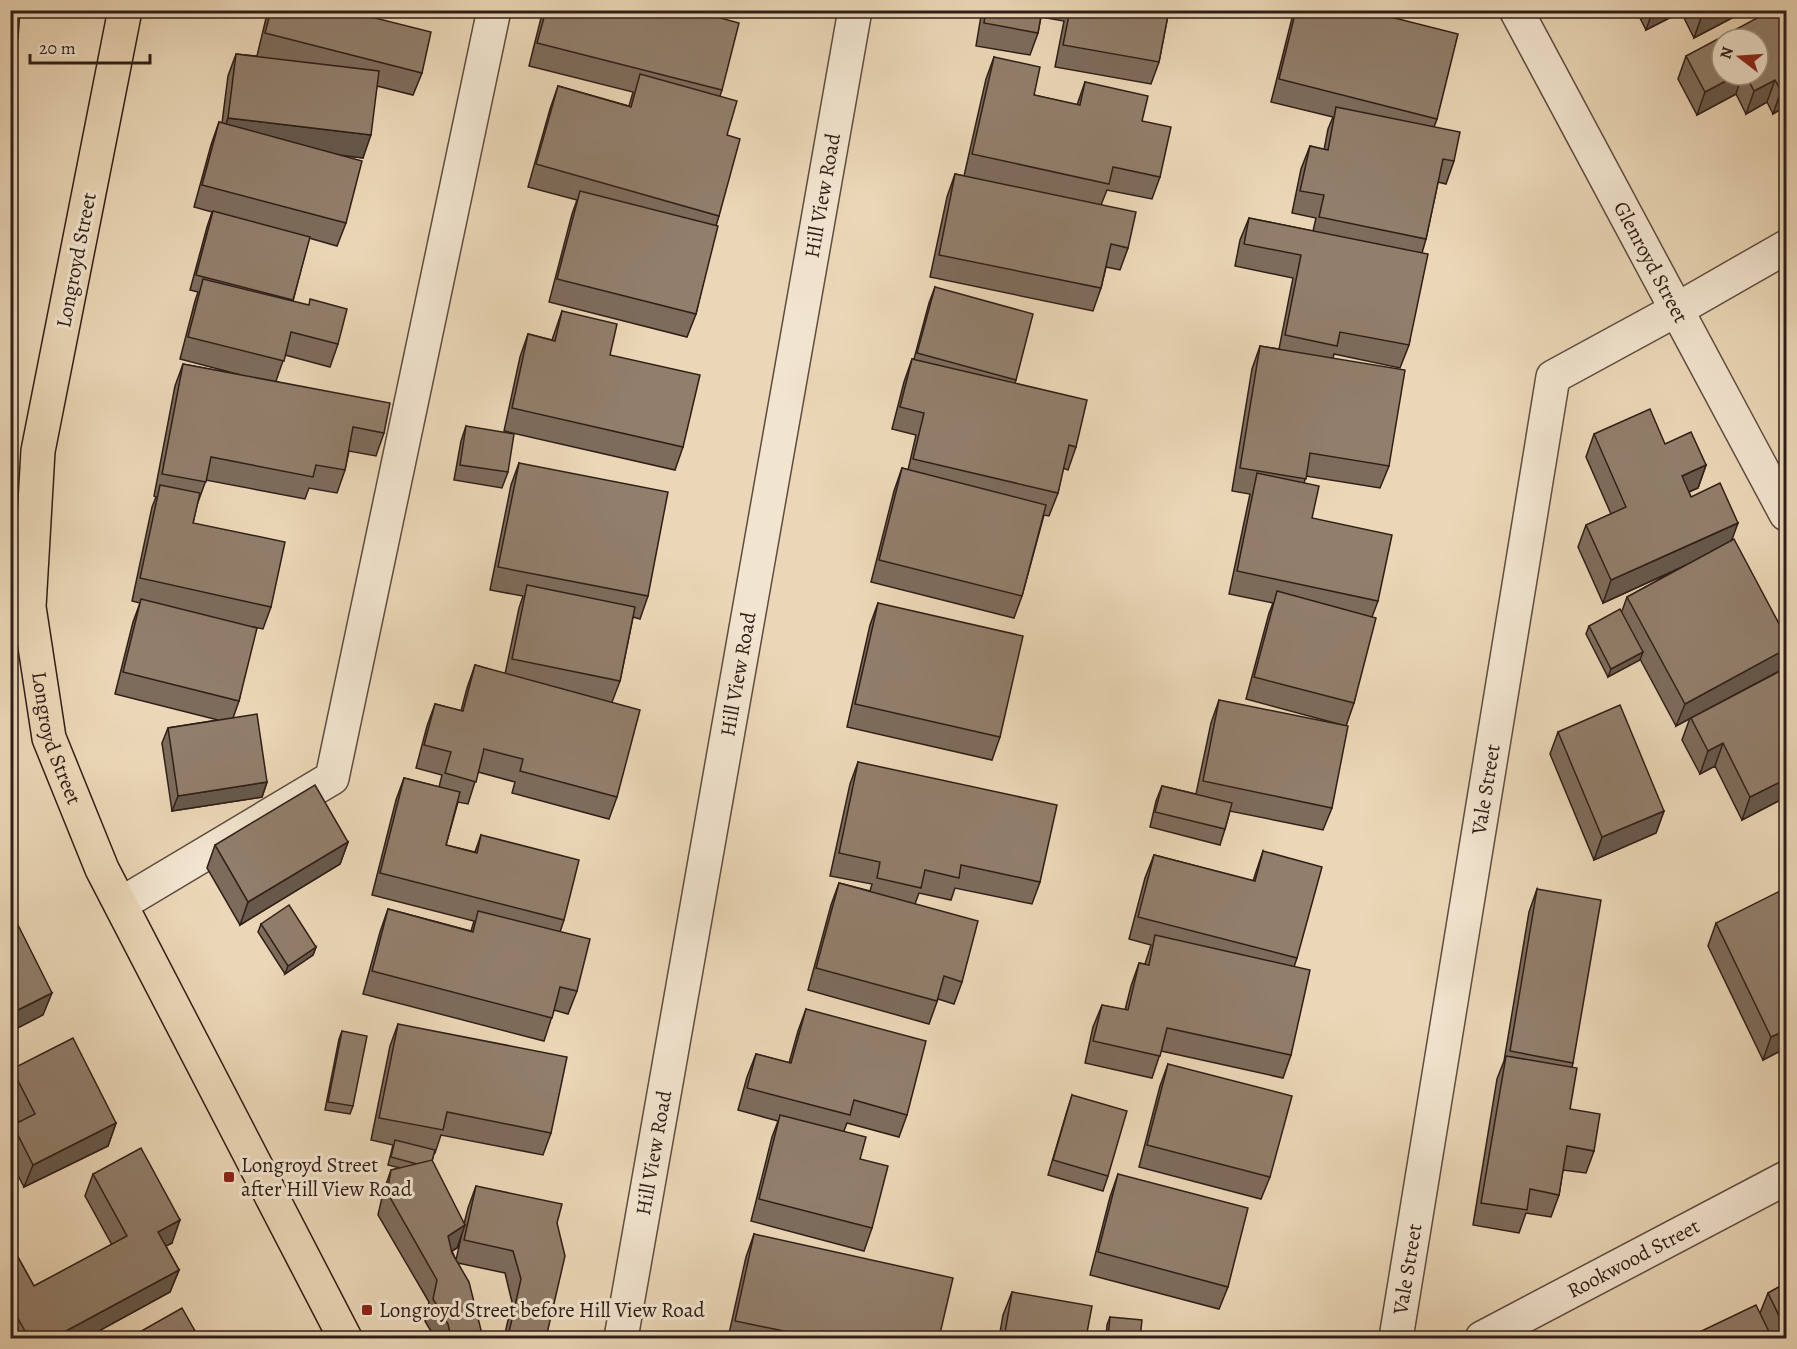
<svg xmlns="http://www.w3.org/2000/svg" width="1797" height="1349" font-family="Alegreya,serif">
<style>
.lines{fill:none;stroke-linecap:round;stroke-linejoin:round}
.minor-casing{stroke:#5f4c40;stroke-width:36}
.major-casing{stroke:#301e18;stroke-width:36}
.minor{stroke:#f2e5d0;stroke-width:33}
.major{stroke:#ebd7b7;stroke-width:33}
.wall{fill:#7d6c5c;stroke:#301e18;stroke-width:1.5;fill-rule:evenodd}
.shaded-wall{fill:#66584b;stroke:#301e18;stroke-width:1.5}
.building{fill:#917e6b;stroke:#301e18;stroke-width:1.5}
.poi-dot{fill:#8f2418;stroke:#f2e5d0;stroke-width:2}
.labels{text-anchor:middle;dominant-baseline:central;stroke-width:6;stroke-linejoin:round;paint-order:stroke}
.street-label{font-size:21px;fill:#301e18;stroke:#f2e5d0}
.poi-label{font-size:21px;fill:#301e18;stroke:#f2e5d0;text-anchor:start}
</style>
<rect width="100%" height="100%" fill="#ebd7b7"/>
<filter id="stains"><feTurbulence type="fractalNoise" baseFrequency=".00333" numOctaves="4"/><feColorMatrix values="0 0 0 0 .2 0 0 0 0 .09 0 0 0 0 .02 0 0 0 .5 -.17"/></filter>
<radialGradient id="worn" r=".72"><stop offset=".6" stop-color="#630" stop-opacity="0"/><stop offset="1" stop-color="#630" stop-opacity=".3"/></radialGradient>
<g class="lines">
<defs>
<g id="minor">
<path id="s1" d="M1516,10L1786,514"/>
<path d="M121,904L332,778L494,10"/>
<path id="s2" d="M621,1338L855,10"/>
<path id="s3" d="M1396,1338L1553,377L1676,310L1786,247"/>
<path id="s4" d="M1482,1338L1786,1178"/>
</g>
<g id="major">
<path id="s5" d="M125,10L38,451L29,607L49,738L102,869L345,1338"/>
</g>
</defs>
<use href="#minor" class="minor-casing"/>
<use href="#major" class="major-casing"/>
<use href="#minor" class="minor"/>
<use href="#major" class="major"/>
</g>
<g class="wall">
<path d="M268,10H359V14L422,73L413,95L377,86L363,158L339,155L346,223L337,246L309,238L293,301L338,344L330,367L285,355L276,381L384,433L376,456L349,451L345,470L337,493L309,488L305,499L206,480L197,505L193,523L271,607L263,629L254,627L239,701L233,718L267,782L262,797L172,811L162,743L168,728L218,720L115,694L133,622L140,603L132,601L152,507L156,497L154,496L175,386L183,364L241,375L180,359L195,301L198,292L190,290L207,227L212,212L194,207L211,145L219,122L222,123L228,76L236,54L257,56Z"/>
<path d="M543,10H691L722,90L720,96L727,135L719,216L716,226L696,314L687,337L549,302L572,214L577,200L528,187L550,109L558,86L629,106L633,92L529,66Z"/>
<path d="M982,10H1169L1159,62L1151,84L1055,67L1064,21L1041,17L1038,33L1030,55L976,46Z"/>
<path d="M1294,10H1363L1437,119L1434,127L1454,161L1446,184L1438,182L1426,239L1422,253L1409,345L1400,368L1334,354L1333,358L1389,466L1380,488L1306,476L1304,483L1312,518L1378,601L1372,617L1354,703L1346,726L1246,699L1269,613L1273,603L1229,594L1250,494L1232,491L1252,369L1260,346L1279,349L1293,278L1235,266L1240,240L1249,218L1313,231L1316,218L1292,213L1301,169L1310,146L1324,150L1328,129L1333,117L1271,102Z"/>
<path d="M1381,10H1397L1396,14Z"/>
<path d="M1636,10H1747L1694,38L1681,12L1646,30Z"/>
<path d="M1786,10V106L1773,114L1767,102L1746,114L1736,94L1697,115L1678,79L1686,56ZM1758,39V75H1722Z"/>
<path d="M994,57L1034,95L1077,105L1085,82L1142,121L1160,177L1152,199L1107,190L1101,205L1128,248L1120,270L1106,267L1101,288L1093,311L930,277L947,197L955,174L964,176L986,79Z"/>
<path d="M935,287L1016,380L1015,383L1076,447L1068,470L1063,468L1058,493L1049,516L1044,515L1022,596L1014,618L871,582L894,491L902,468L908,470L916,435L892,429L904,382L912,359H914L929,303Z"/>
<path d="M562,311L683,447L675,470L504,431L520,357L528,334L552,340Z"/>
<path d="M466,426L508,472L502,488L454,480L461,441Z"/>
<path d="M1594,434L1665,444L1706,465L1698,488L1689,492L1691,497L1732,540L1786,637V660L1783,669L1723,701L1786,797L1742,820L1715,766L1700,774L1682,740L1690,718L1676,726L1640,659L1608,677L1586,634L1589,626L1622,611L1627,597L1680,568L1603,603L1578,547L1586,525L1611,514L1586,457Z"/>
<path d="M519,463L648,596L640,619L633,617L620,681L612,702L617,797L609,819L512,793L515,782L478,772L468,804L458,802L446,845L475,852L481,835L564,920L560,932L577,991L568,1014L554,1010L544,1041L363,994L380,932L388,909L471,931L474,921L372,895L396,800L404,778L439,787L442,775L416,768L427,726L435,704L461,711L467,688L475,665L505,674L519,608L523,596L490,590L511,485Z"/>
<path d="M878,603L1000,737L992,760L847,727L870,625Z"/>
<path d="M1219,700L1332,808L1323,830L1230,811L1225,829L1220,845L1150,827L1156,801L1162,786L1196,794L1211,723Z"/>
<path d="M1558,732L1664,811L1656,833L1594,860L1550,754Z"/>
<path d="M858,762L1040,882L1032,904L955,888L951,900L919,893L915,904L962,982L954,1004L938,999L929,1024L808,990L831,905L839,883L870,891L872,884L830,876L850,784Z"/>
<path d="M348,842L340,864L240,925L207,868L215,845Z"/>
<path d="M1263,851L1297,958L1294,967L1291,1055L1283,1078L1161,1051L1152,1078L1085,1063L1093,1027L1102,1005L1125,1010L1131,986L1139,963L1145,964L1151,945L1129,939L1145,878L1154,855L1253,881Z"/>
<path d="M1537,889L1573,1063L1572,1067L1570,1109L1594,1151L1586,1173L1563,1170L1559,1195L1551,1217L1526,1213L1519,1233L1473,1225L1497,1079L1504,1061L1529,912Z"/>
<path d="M1716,923L1786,1048L1763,1060L1708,946Z"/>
<path d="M261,924L316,947L313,955L285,974L258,932Z"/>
<path d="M806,1009L907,1115L899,1137L847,1123L844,1131L860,1159L872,1228L864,1251L751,1221L772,1137L778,1121L738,1110L747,1077L756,1054L789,1063L798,1031Z"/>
<path d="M398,1024L551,1133L543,1155L441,1135L435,1153H434L432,1161L464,1224L468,1208L476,1186L557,1223L546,1338H504L512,1302L505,1273L458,1263L483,1338H435L425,1321L429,1302L378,1215L383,1193L391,1170L400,1168L388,1165L393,1145L371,1140L390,1046ZM462,1233L456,1260L452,1251L457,1248Z"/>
<path d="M342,1031L353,1106L350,1114L325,1110L339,1039Z"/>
<path d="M1168,1064L1270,1177L1261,1199L1139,1167L1160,1086Z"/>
<path d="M12,1069L116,1123L108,1146L24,1187L10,1160V1131L13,1125L19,1122L10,1105V1074Z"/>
<path d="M1072,1095L1108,1176L1103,1191L1048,1175L1067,1111Z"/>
<path d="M93,1174L172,1243L166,1246L179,1270L170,1292L86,1338H10V1243L34,1286L112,1245L85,1196Z"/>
<path d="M1118,1174L1228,1287L1219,1309L1090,1275L1110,1197Z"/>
<path d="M754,1234L939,1338H728L746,1257Z"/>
<path d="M1786,1283V1338H1692L1693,1335L1760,1313L1768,1293Z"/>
<path d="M1012,1292L1086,1338H999L1003,1315Z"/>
<path d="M1110,1317L1140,1338H1106L1107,1325Z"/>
</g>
<g class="shaded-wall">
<path d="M1653,10H1682L1681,12L1646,30Z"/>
<path d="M1712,10H1747L1694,38L1702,15Z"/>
<path d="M10,37L18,38L10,59Z"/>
<path d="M1737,75H1742L1736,94L1697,115L1705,92Z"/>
<path d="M1775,80L1767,102L1746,114L1754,91Z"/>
<path d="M1786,88V106L1773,114L1781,91Z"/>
<path d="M228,118L371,135L363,158L220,140Z"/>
<path d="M1706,465L1698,488L1674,498L1682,476Z"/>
<path d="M1738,523L1730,545L1603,603L1611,580Z"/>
<path d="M1786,649V660L1783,669L1676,726L1685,704Z"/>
<path d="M1643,652L1640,660L1608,677L1611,669Z"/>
<path d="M1723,743L1715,766L1700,774L1708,751Z"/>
<path d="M1786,779V797L1742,820L1750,797Z"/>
<path d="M267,782L262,797L172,811L178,796Z"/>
<path d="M1664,811L1656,833L1594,860L1602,837Z"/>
<path d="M348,842L340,864L240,925L248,902Z"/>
<path d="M316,947L313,955L285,974L288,966Z"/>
<path d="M52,993L43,1015L10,1032V1014Z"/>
<path d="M1786,1030V1048L1763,1060L1771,1037Z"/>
<path d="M116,1123L108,1146L24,1187L33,1165Z"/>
<path d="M180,1220L172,1243L150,1254L158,1232Z"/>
<path d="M465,1225L457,1248L440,1258L448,1236Z"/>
<path d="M179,1270L170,1292L86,1338H53Z"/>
</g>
<g class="building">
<path d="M10,10H20L18,38L10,37Z"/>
<path d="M271,10H359V14L431,32L422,73L265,33Z"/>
<path d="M546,10H691L739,23L722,90L537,43Z"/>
<path d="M986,10H1042L1038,33L984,23Z"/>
<path d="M1070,10H1169L1159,62L1063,45Z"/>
<path d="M1296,10H1363L1458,34L1437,119L1279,79Z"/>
<path d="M1700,10H1712L1702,15Z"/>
<path d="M1772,10H1786V88L1781,91L1775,80L1754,91L1746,75H1758V39H1722V75H1737L1705,92L1686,56Z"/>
<path d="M236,54L379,71L371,135L228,118Z"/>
<path d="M994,57L1040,67L1034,95L1080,105L1085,82L1148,96L1142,121L1171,127L1160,177L1113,167L1109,184L972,154Z"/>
<path d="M640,74L737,101L727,135L740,139L719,216L536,164L558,86L631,107Z"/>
<path d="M1336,107L1460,132L1454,161L1443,159L1426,239L1319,217L1324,195L1300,191L1310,146L1328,150Z"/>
<path d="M219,122L362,161L346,223L202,185Z"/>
<path d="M955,174L1136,212L1128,248L1111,244L1101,288L939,255Z"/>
<path d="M580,191L718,226L696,314L557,279Z"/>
<path d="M213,211L310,237L293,300L196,275Z"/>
<path d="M1249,218L1428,254L1409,345L1340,332L1337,346L1285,335L1301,255L1244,244Z"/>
<path d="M203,279L309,305L310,299L347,309L338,344L291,332L284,361L188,337Z"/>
<path d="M935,287L1033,314L1016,380L917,353Z"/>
<path d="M562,311L617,324L610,355L700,375L683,447L512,408L528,334L555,341Z"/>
<path d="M1260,346L1405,370L1389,466L1310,453L1306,479L1240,468Z"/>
<path d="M912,359L1087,400L1076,447L1069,445L1058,493L913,459L924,413L900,407Z"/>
<path d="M183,364L390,403L384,433L353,427L345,470L316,465L313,477L211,457L206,482L162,474Z"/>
<path d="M1650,409L1665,444L1691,432L1706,465L1682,476L1691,497L1720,483L1738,523L1611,580L1586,525L1626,507L1594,434Z"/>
<path d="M466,426L514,434L508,472L460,465Z"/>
<path d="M519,463L668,492L648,596L498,567Z"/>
<path d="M902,468L1046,505L1022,596L879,560Z"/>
<path d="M1257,473L1319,486L1312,518L1392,535L1378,601L1237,571Z"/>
<path d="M160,485L200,493L193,523L285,542L271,607L140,578Z"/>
<path d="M1734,539L1786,637V649L1685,704L1627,597Z"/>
<path d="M527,585L635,607L620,681L512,659Z"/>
<path d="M1277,591L1376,618L1354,703L1254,677Z"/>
<path d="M141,599L257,628L239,701L123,672Z"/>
<path d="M878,603L1023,636L1000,737L855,704Z"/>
<path d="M1620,609L1643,652L1611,669L1589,626Z"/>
<path d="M475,665L640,710L617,797L520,771L523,759L484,749L476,782L445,773L451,752L424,745L435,704L463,711Z"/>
<path d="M1786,668V779L1750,797L1723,743L1708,751L1691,718Z"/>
<path d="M1219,700L1348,726L1332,808L1203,781Z"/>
<path d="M1620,705L1664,811L1602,837L1558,732Z"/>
<path d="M257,714L267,782L178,796L168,728Z"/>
<path d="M858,762L1057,805L1040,882L961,865L959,878L925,870L921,888L877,878L880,862L839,853Z"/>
<path d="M404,778L460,792L446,845L477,853L481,835L579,860L564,920L380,873Z"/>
<path d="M315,785L348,842L248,902L215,845Z"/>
<path d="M1162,786L1232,803L1225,829L1155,812Z"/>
<path d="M1263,851L1322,867L1297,958L1138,917L1154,855L1255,881Z"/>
<path d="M839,883L978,921L962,982L944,976L937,1001L816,968Z"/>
<path d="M1786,888V1030L1771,1037L1716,923Z"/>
<path d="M1537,889L1601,900L1573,1063L1510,1051Z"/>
<path d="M289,905L316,947L288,966L261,924Z"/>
<path d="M388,909L473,932L478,911L590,939L577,991L560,987L552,1018L372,971Z"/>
<path d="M16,921L52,993L10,1014V924Z"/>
<path d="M1155,935L1310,970L1291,1055L1167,1028L1160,1056L1093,1041L1102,1005L1128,1010L1139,963L1149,965Z"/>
<path d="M806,1009L926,1041L907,1115L854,1100L850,1115L747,1088L756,1054L791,1063Z"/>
<path d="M398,1024L567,1057L551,1133L447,1112L443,1130L379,1118Z"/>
<path d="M342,1031L367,1036L353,1106L328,1102Z"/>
<path d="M73,1038L116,1123L33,1165L13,1125L35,1114L12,1069Z"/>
<path d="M1506,1056L1577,1068L1570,1109L1600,1114L1594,1151L1567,1146L1559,1195L1530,1189L1527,1210L1481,1203Z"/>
<path d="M1168,1064L1292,1096L1270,1177L1147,1145Z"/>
<path d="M1072,1095L1127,1111L1108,1176L1053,1160Z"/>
<path d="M780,1115L866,1137L860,1159L888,1166L872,1228L759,1199Z"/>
<path d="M395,1140L435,1150L432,1161L417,1164L391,1157Z"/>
<path d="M141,1148L180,1220L158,1232L179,1270L53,1338H29L12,1308L10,1309V1243L34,1286L127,1236L93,1174Z"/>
<path d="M432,1160L465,1225L448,1236L452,1253L469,1282L483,1338H451L448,1324L433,1299L437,1280L387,1192L391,1170Z"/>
<path d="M1118,1174L1248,1208L1228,1287L1098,1252Z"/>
<path d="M476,1186L562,1204L557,1223L565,1256L546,1338H538L509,1332L521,1279L513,1251L464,1240Z"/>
<path d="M754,1234L953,1278L939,1338H856L822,1331L820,1338H818L735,1321Z"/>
<path d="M1786,1283V1330L1768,1293Z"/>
<path d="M1012,1292L1092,1306L1086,1338H1004Z"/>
<path d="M1756,1305L1772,1338H1695L1693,1335Z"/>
<path d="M182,1308L199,1338H129Z"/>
<path d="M1110,1317L1142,1320L1140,1338H1108Z"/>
</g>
<g class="poi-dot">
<rect x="223" y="1171" width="12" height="12" rx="3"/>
<rect x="361" y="1304" width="12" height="12" rx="3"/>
</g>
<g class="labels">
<g class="street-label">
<text stroke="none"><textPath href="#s2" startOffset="1160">Hill View Road</textPath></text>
<text transform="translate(76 260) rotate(-79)">Longroyd Street</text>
<text stroke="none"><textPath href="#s1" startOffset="286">Glenroyd Street</textPath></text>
<text stroke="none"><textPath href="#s2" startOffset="674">Hill View Road</textPath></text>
<text stroke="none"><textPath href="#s5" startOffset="740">Longroyd Street</textPath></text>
<text stroke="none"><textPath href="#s3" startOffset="556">Vale Street</textPath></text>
<text stroke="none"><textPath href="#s2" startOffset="188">Hill View Road</textPath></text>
<text stroke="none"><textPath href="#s4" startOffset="171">Rookwood Street</textPath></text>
<text stroke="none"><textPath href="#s3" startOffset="70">Vale Street</textPath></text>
</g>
<g class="poi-label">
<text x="241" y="1165">Longroyd Street<tspan x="241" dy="24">after Hill View Road</tspan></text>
<text x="379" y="1310">Longroyd Street before Hill View Road</text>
</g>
</g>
<rect width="1797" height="1349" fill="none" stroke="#ebd7b7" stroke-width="36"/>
<rect x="12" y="12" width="1773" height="1325" fill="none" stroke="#301e18" stroke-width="3"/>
<rect x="18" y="18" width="1761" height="1313" fill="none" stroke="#301e18" stroke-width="1.5"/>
<g transform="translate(1740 57) rotate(287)"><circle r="28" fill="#f2e5d0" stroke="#a49586" stroke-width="1.5"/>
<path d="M0-4.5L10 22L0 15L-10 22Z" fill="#8f2418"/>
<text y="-9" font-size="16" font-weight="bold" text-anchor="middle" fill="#301e18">N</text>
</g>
<path d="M30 54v9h120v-9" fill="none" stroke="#301e18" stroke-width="3"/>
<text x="39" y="54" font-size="18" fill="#301e18" stroke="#f2e5d0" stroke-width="4.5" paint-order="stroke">20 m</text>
<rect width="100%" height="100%" filter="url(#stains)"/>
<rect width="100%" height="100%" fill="url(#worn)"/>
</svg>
